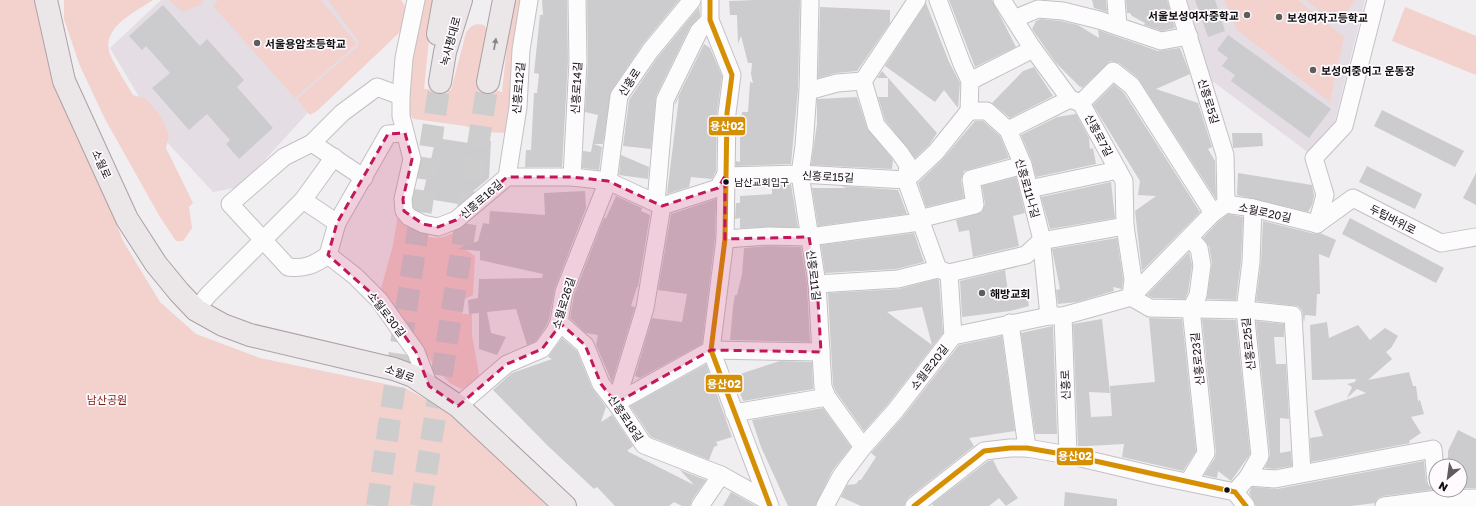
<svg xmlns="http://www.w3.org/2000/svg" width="1476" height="506" font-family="'Golos Text','Noto Sans KR',sans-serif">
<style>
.built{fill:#e4dee4}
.green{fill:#f3d1cc}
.building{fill:#cccbcd;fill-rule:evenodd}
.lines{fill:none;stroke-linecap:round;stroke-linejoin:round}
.major-tunnel{stroke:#cecdce;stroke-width:22;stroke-dasharray:22 11;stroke-linecap:butt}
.minor-casing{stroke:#c3c1c3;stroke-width:19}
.major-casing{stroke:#aca0a5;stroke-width:24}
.minor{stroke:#fdfcfd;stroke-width:17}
.major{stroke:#ebe6e8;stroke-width:22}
.bus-1-casing{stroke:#fefafe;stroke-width:8}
.bus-1{stroke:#d48f02;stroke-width:5}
.oneway{fill:#888587}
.marked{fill:#c2185b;fill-opacity:0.2;stroke:#c2185b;stroke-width:3;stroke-dasharray:8 5;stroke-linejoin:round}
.poi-dot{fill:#5e5d5e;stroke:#fefafe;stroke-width:1.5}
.bus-dot{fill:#100f10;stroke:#fefafe;stroke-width:1.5}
.labels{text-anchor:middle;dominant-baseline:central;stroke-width:3.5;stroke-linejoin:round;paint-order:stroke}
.bus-label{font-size:10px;fill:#100f10;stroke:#fefafe;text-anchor:start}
.poi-label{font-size:11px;font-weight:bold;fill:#100f10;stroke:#fefafe;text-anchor:start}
.street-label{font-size:11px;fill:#100f10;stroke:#fefafe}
.park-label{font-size:11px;fill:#7e1e11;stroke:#fefafe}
.line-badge{stroke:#fefafe;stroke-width:1.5}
.badge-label{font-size:11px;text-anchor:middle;font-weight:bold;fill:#fff}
</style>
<rect width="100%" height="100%" fill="#f0eef0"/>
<g class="built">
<path d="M161,0H368L398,24L326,93L240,187L213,192L164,139L110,48Z"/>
<path d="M1182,0H1365L1333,129L1313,156L1212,81Z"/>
</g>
<g class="green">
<path d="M0,0H42L61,85L123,241L160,302L196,334L260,358L405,388L451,413L547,506H0Z"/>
<path d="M64,0H153C137,11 103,26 109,51C112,62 127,84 133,95L146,99L162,118L169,136L166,148L193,203L189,207L192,228L183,241H176L160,217L105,119L80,66L64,19Z"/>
<path d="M169,0H204L200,5L183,12Z"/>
<path d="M218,0H321L357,44L295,98L213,6Z"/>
<path d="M328,0H401C409,8 405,21 402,30L318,110L310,115L297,99L357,47L359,42Z"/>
<path d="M421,0H433L424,89L451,90L466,33C471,25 475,23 484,25L488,31L479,86L502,92L511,11L514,0H524L508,133L484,132L465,126L414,119L407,112L413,50Z"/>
<path d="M1224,0H1298L1344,37L1330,102L1237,30Z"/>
<path d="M1306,0H1356L1336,24Z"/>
<path d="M1405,7L1476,36V75L1392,41Z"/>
<path d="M398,214C410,227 424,241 443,237C451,235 459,229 466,225V250L475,256L473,295L463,300L462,314H472V335L479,374L477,380L462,389L451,384L440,373L380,292L393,245Z"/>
</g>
<g class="building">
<path d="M542,0H567L568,61L562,167H525L526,150H531L534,93H537L539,74L534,73L540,15H543Z"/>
<path d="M587,0H679L642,45L611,91L603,144H594L602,147L599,170L582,168L583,151L591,152L598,115L585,112L588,61Z"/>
<path d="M756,0H800L798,89L791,164L736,166V161L740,162V115H742V112H748L750,82L753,83L751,74L752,63H748L741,36L738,44L737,15H730L729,1Z"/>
<path d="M949,0H992L1016,47L975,67Z"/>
<path d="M1092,0H1106L1107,12L1094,8Z"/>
<path d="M1126,0H1167L1175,28L1162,31L1144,25L1145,23L1132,16L1130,13H1127Z"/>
<path d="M1195,0H1215L1225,31L1208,37Z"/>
<path d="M926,3L949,62L960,83L958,108L944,90L935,102L885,66Z"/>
<path d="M163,5L200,46L207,39L244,80L237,87L273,128L239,159L226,144L230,140L207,114L189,130L152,88L170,73L146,46L142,50L129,36Z"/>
<path d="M699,7L700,16L690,27L656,96L651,149L623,146L629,100L658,57Z"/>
<path d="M820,7L890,10V23L857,71L836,73L818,78Z"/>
<path d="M1041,19L1061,21L1078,25L1099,38L1098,30L1158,51L1180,48L1190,74L1156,89L1198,103L1212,147L1208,149L1215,161L1216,199L1138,78L1119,63L1110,61L1082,88L1080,85L1081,88L1056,63L1032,29L1036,21Z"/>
<path d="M1228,35L1331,109L1309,138L1231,81L1235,75L1222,66L1228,58L1217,50Z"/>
<path d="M704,44L710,48L722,76L717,113L716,171L712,179L691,177L689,187L667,194L679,97L675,105V103Z"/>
<path d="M1034,67L1053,96L1010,118L992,103L1023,71Z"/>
<path d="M882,71L937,133L929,145L915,158L885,120L878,97H888V78H877Z"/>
<path d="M1114,84L1124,93L1200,212L1142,271L1135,211L1156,196L1138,195L1140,181L1093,105Z"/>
<path d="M857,97L867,128L893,160L892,169L811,165L817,124V99Z"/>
<path d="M1382,110L1464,151L1455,167L1374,126Z"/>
<path d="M1076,114L1089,138L1090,149L1093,148L1096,164L1036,177L1032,161L1021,135L1057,117Z"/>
<path d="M975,121H983L1000,136L1009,158L964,171L961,180L964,198L926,207L918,183L943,159Z"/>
<path d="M1232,133H1262L1263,146L1233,148Z"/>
<path d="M436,138L475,144L476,138L491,141L489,178L458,204L422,198Z"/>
<path d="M621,155L649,167L648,179L619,175Z"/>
<path d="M1367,166L1422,194L1415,209L1359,182Z"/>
<path d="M1238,173L1312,185L1314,196L1312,205L1308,212L1237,195Z"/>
<path d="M1476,173V205L1463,198Z"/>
<path d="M1016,177L1025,213L1013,216L1019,246L973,257L969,230L959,232L956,220L982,212L985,204L982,186Z"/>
<path d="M1111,182L1115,218L1050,229L1041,197Z"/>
<path d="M791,184L798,227L740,228V218L735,219L736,203H740V196L772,194V187L760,185Z"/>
<path d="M842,186L898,190L907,214L818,226L812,188H846Z"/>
<path d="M585,191L586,208L555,288L549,319L546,326L536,341L527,345L516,309L487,312L491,333L506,337L497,355L479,349V313L469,314L468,300L478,298L479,279L542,278L543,274L480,260V251L457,249L478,241L483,223L489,224L490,211L545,215L544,193Z"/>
<path d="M616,196L642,208L641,211L650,215L638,287H637L631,306L635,307L612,382L596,345L598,335L586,333L570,318L574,295L604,218H606Z"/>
<path d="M716,199L715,238L702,344L640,378L635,376L652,318L682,322L687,294L658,290L671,214Z"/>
<path d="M1228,214L1243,217L1241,261L1236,300L1207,299L1212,263L1209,246L1203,238L1219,221Z"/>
<path d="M1350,218L1444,268L1436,283L1342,234Z"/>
<path d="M1263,221L1315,234L1320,233L1336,240L1329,258L1319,254L1320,294H1317L1316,316L1305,315L1304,323L1302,310L1298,306L1256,301L1261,262Z"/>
<path d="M914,233L924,262L896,269L825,273L821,245Z"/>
<path d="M1117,238L1123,279L1122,289L1113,287L1114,291L1077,302L1058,304L1056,290L1060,289L1052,249Z"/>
<path d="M768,246L801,247L807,285L810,342L730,340L733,307L735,295H737L742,274L744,248Z"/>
<path d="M1189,252L1192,265L1188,292L1185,299L1153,298L1147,295Z"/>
<path d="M1005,270L1009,299L1027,295L1029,306L1010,311L962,317L960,281Z"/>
<path d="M937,279L939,280L943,333L887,405L864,431L836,392L833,385L828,293L899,289ZM922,307L932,345L887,312Z"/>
<path d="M1149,318L1182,319L1196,451L1183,471L1122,457L1124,444L1087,446V448H1084L1078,447L1073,324L1102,319L1110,393L1089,392L1091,417L1112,416L1110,386L1155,382Z"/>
<path d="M1202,319L1236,320L1250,454L1231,481L1218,471L1217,478L1204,475L1215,458L1216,452Z"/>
<path d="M1256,321L1284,324V337H1274L1276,364H1286L1289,419L1280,418V453L1291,451L1292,466L1274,469L1265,468L1270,455Z"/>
<path d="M1327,322L1329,338L1358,325L1370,340L1385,328L1398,336L1391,348L1386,352L1392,359L1368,380L1409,372L1413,386H1416L1418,401L1420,400L1424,414L1411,417L1421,433L1409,441L1410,443L1311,462L1310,438L1323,436L1314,411L1366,393L1357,389L1347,398L1352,387L1347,384L1355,382L1356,379L1312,380L1310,325Z"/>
<path d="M1053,326L1057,434H1035L1021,333Z"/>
<path d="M1002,336L1015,431L969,438L974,446L908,498L904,506H861L841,497L847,485L856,484L859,480H861L876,457L871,453L903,417L959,345Z"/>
<path d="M562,338L577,351L592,388L606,407L601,422L612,415L633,446L627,451L694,485L680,470L706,480L692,500L690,506H682L674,502L669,506H615L597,487L594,489L547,445L493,390L512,373L552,359L548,357Z"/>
<path d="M780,361L812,362L813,389L743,401L738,388L740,387L737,375Z"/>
<path d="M706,364L732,437L716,442L718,445L714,447L709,460L651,437L630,406Z"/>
<path d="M823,408L851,447L832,471L815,506H788L761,447L752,420Z"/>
<path d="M1458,430L1476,439V488H1460V462H1448V451Z"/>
<path d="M993,460L999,472L1018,498L1006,506L999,498L989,506H933L932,504L988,461Z"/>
<path d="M1424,461L1426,482L1431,490L1383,496L1378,498L1375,503L1351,506H1256L1249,493L1252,487L1277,489Z"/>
<path d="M731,492L756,506H723Z"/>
<path d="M1065,492L1117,499V506H1064Z"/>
</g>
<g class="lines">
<g class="major-tunnel">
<path d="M377,506L440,82"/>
<path d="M421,506L488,82"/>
</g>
<defs>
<g id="minor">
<path d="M416,0L404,58L401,96V116L412,159L403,199L404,211L409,217L423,224L438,227L456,220L507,177H572L608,181L662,206L718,188L725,176"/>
<path d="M710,0V20L732,75L727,113L725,239L711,350L770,506"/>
<path d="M810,0L808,91L804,146L800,174L817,284L823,387L827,397L863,447"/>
<path d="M917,0L863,81L876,125L900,153L908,165L906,180L938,269L949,273L953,336"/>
<path d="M938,0L962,64L970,81L969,111H987L1008,130L1023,165L1041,236L1049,316"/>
<path d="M1002,0L1031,46L1070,99L1081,103L1124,181L1125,226L1133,279L1131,297L1150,308L1245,310L1293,315L1302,473"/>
<path d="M1116,0L1118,26"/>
<path d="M1177,0L1225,155L1226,204"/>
<path d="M1014,19L1038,9L1063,11L1099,20L1161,41L1189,36"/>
<path d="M970,81L1033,49"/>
<path d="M808,91L837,83L863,81"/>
<path d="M1081,103L1113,71L1132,86L1213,213"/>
<path d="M1008,130L1070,99"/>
<path d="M405,133L388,134L337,223L328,255L355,276L379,300L416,352L429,386"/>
<path d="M312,143L284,157L230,204L288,267C305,269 314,265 328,255"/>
<path d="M725,176L800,174L906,180L936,152L969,111"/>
<path d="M507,177L518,107L521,50L529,0"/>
<path d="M572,177L578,61L577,0"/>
<path d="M364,178L312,143L342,113L377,87L401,96"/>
<path d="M1029,189L1118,170"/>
<path d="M303,200L337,223"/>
<path d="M656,202L665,100L699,31L710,20"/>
<path d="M919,219L975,205L971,179L1023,165"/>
<path d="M1317,224L1325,195L1314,158L1344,126L1376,0"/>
<path d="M1317,224L1353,198L1441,243L1476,237"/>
<path d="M725,239L768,236L809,237L920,222"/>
<path d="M949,273L1026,255L1041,241L1125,226"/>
<path d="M817,284L898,279L938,269"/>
<path d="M196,310L208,295L303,200L334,157"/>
<path d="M1063,316L1068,455"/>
<path d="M559,322L585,345L601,384L616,403L644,445L721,475L766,500"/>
<path d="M1010,323L1027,448"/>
<path d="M616,403L711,350L821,352"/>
<path d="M616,403L645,308L662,206"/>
<path d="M458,406L507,364L542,349L555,331L559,322L564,292L608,181L619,96L650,51L692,0"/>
<path d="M734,413L827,397"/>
<path d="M1248,477L1275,479L1433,449L1436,481"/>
<path d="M1189,481L1206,453L1191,309L1198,295L1202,265L1199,248L1189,238"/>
<path d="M1235,492L1248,477L1260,456L1245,310L1251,262L1253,208"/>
<path d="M700,506L721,475"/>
<path d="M825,506L841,476L863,447L895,411L953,336L1049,316H1063L1131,297L1213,213L1226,204L1253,208L1317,224"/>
<path d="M914,506L984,451L1010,448H1027L1068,455L1157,476L1235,492L1246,506"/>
<path d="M1384,506L1438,499L1476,498"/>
</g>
<g id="major">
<path d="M46,0L64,81L127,219L156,264L179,292L196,310L223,325L250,335L394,369L413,376L458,406L565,506"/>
<path d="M438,34L444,0"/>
<path d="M440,82L445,52L461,0"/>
<path d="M488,82L504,0"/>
</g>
</defs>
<use href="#minor" class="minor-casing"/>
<use href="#major" class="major-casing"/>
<use href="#minor" class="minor"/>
<use href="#major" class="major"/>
<defs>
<g id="bus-1">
<path d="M710,0V20L732,75L727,113L725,239L711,350L770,506"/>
<path d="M914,506L984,451L1010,448H1027L1068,455L1235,492L1246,506"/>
</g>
</defs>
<use href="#bus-1" class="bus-1-casing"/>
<use href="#bus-1" class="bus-1"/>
</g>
<defs><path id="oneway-solid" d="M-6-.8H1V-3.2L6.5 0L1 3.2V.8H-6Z"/></defs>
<use class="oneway" href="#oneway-solid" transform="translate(495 44) rotate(-80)"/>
<path class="marked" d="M405,133L412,159L403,199L404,211L423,224L438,227L456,220L507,177H572L608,181L662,206L718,188L725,176V239L809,237L817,284L821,352L711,350L616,403L601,384L585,345L561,324L542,349L507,364L458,406L429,386L416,352L379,300L328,255L337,223L388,134Z"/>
<g class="poi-dot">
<circle cx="1247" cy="15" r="4"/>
<circle cx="1279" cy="17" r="4"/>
<circle cx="257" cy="43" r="4"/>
<circle cx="1313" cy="70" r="4"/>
<circle cx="982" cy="293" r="4"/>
</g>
<g class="bus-dot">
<circle cx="726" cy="182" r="3.5"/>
<circle cx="1227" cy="490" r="3.5"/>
</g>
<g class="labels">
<g class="bus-label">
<text x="734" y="182">남산교회입구</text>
</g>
<g class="poi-label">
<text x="1239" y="15" text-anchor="end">서울보성여자중학교</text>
<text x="1287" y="17">보성여자고등학교</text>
<text x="265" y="43">서울용암초등학교</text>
<text x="1321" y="70">보성여중여고 운동장</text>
<text x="990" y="293">해방교회</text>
</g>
<g class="street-label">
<text transform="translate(450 41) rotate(-75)">녹사평대로</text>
<text transform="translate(629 82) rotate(-57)">신흥로</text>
<text transform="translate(518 88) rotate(-85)">신흥로12길</text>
<text transform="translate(576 88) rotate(-87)">신흥로14길</text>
<text transform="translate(1209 101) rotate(73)">신흥로5길</text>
<text transform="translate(1099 135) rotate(62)">신흥로7길</text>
<text transform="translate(102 164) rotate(66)">소월로</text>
<text transform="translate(828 176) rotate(3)">신흥로15길</text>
<text transform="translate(1028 188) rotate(74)">신흥로11나길</text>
<text transform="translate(481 199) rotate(-41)">신흥로16길</text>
<text transform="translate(1265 212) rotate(12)">소월로20길</text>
<text transform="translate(1393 219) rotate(27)">두텁바위로</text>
<text transform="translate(814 275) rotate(83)">신흥로11길</text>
<text transform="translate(563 303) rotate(-73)">소월로26길</text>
<text transform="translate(387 314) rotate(52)">소월로30길</text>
<text transform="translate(1248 344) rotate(-96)">신흥로25길</text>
<text transform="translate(1197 359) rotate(-96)">신흥로23길</text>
<text transform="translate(929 367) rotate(-52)">소월로20길</text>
<text transform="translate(400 373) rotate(20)">소월로</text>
<text transform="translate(1065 385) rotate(-92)">신흥로</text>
<text transform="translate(626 418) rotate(56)">신흥로18길</text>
</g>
<g class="park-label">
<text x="107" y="399">남산공원</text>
</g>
</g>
<g class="line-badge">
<rect x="708" y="116" width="38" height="20" rx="4" fill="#d48f02"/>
<rect x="705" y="374" width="38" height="19" rx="4" fill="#d48f02"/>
<rect x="1056" y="447" width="38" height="19" rx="4" fill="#d48f02"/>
</g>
<g class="badge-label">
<text x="727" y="130">용산02</text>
<text x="724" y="388">용산02</text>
<text x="1075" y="460">용산02</text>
</g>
<g transform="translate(1448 478) rotate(209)"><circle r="19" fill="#fefafe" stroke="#9f9c9f"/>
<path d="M0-3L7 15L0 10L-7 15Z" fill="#5e5d5e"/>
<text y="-6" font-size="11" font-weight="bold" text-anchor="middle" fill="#100f10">N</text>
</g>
</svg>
